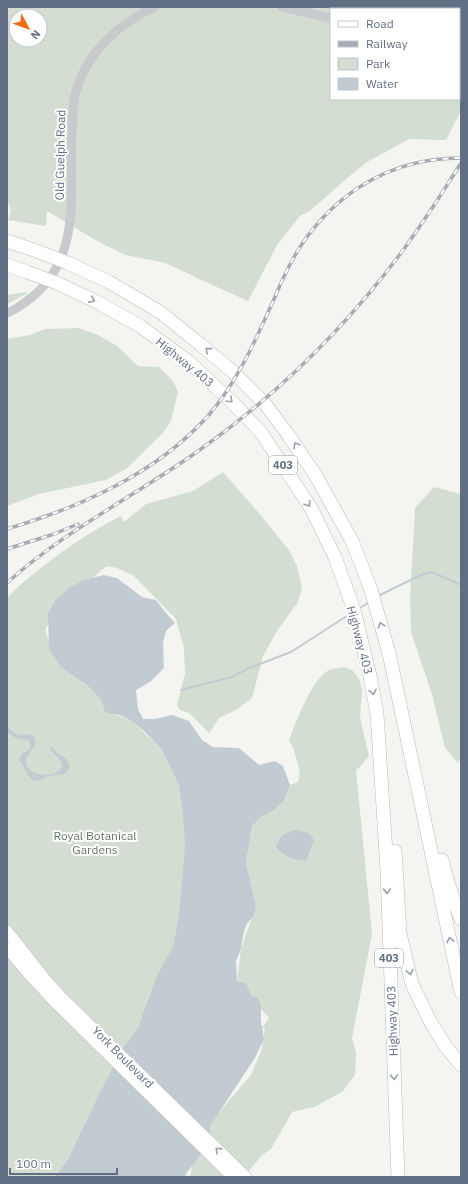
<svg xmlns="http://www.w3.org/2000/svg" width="468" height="1184" font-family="'IBM Plex Sans',sans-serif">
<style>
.green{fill:#d3ddd1;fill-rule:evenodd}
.water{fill:#c3cbd2}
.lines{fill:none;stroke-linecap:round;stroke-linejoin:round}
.stream{stroke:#c3cbd2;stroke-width:2}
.primary-casing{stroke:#b8bbbf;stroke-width:12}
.motorway-casing{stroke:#babbbe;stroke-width:14}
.tertiary{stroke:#c8cace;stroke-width:9}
.primary{stroke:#fff;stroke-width:11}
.motorway{stroke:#fff;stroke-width:13}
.rail-casing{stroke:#a7abb2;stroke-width:3.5}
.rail{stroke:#fff;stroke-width:2;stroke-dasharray:6;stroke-linecap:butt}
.motorway-bridge-casing{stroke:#babbbe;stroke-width:14;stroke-linecap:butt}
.motorway-bridge{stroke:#fff;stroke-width:13}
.oneway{stroke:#98a1af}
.labels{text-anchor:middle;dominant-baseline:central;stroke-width:4;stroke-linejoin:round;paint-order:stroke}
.shield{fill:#fff;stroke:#909aa9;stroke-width:1}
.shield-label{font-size:11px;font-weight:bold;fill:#616e84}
.street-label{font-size:12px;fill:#616e84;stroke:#fff}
.park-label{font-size:12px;fill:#617b60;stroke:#fff}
</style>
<rect width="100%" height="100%" fill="#f4f5f0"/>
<g class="green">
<path d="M7,7H461V111L446,140L409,139L367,162L345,180L311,210L300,216L277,245L248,301L199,279L166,263L125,255L97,241L47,211L46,226L8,220L11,211L7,199ZM331,9H459V99H331ZM16,16H40V40H16Z"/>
<path d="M26,292L28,293L7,304V295Z"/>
<path d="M79,328L98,335L117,346L138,366L159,367L173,381L178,392L171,421L163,433L126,469L106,480L39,494L7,506V339L30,335L45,329Z"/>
<path d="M223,472L257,511L289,550L297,566L302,588L298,602L277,631L263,656L252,698L236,710L219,718L209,733L189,713L180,710L177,705L185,674L184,648L176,619L134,576L117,568L107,566L97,574L47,626L45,631L57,657L82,682L88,686L116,715L132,721L162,750L179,786L183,805L190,873L173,946L149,995L138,1028L122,1049L96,1100L68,1159L55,1177H7V598C16,588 27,579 37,571C63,550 91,531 121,516L124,522L146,504L193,491Z"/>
<path d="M434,487L461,494V755L458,763L445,748L432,694L411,632L410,598L415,508Z"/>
<path d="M344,667L352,670L359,679L362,689L360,718L369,756L359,768L356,770L372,934L352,1038L356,1053L355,1075L342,1092L314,1107L292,1112L271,1149L262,1155L244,1177H190L197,1138L250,1076L261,1052L265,1029L262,1028L269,1018L237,982L241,949L256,905L246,863L252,826L284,787L298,782L300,773L294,750L289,740C297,721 312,677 331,669C335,668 340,668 344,667Z"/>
</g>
<g class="water">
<path d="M104,575L117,578L142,597L156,600L166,613L175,623L166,631L163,643L164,668L150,682L136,690L138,709L143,719H155L172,715L189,721L202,740L213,747L239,748L259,765L275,761L283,766L290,785L284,800L274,810L261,817L252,826L246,863L256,905L254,915L246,925L243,936L241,949L236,961L237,982L246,983L251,995L258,998L261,1005V1020L264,1039L255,1058L210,1126V1142L186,1174V1177H55L68,1159L96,1100L122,1049L138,1028L145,1007L157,976L173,946L179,916L185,847L183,812L179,786L162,750L144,731L132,721L119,715L105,712L102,701L88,686L61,667L49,649L48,614L56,599L70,587L84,580Z"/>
<path d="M7,727C11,729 14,734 19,735C24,736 30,732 34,737C42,748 16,756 30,770C36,777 60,777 62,766C63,760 53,755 50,748L53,747C56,757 68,755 69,765C71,777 55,774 48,776C43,778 38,783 33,780C31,780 21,763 19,760L22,754L30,749V743L29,741L16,738L7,732Z"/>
<path d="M295,830L309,833L314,840L306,861C291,860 286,857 276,847C279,836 285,833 295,830Z"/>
</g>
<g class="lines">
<g class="stream">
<path d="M378,596L423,574L432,572L461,585"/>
<path d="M358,609L370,602"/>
<path d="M181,690L232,677L249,668L291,652L350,614"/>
</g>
<defs>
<g id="primary">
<path d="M7,931L44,978L61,997L246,1177"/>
<path d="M7,948L27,972L55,1002L233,1177"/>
</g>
<g id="motorway">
<path d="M7,241L31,249"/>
<path d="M68,263L109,282L160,312L201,345L233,372L266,405L289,436L316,476L332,505L352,541L362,566L371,590L389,653L461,992"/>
<path d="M7,265L27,272"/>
<path d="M57,283L97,302L140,326L189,362L233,403L260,431L311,508L335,557L354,610L370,676L377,714L387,869L398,1177"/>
<path d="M395,851L400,934L412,984L431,1023L446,1047L461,1065"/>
<path d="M442,860C447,880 453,900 461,919"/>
</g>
</defs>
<use href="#primary" class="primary-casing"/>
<use href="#motorway" class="motorway-casing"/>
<g class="tertiary">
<path d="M282,7L331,18"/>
<path d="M459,51L461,52"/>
<path d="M7,313C15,310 21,305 27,301C84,260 69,190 72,130C73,116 72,101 77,88C89,50 120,23 155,7"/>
</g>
<use href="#primary" class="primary"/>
<use href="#motorway" class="motorway"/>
<defs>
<g id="rail">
<path d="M7,529C80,507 156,474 208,416C238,381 256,339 275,297C282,280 290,263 300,247C317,221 339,199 366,183C395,166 428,158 461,158"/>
<path d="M7,549L54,534L78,524"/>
<path d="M7,583C65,530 137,495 201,449C278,394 347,326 404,249C424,221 443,192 461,163"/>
</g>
</defs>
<use href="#rail" class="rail-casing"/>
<use href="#rail" class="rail"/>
<defs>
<g id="motorway-bridge">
<path d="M31,249L68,263"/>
<path d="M27,272L57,283"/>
</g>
</defs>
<use href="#motorway-bridge" class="motorway-bridge-casing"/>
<use href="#motorway-bridge" class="motorway-bridge"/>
</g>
<defs><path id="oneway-chevron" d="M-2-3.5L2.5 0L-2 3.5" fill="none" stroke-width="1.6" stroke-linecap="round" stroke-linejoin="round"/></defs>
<g class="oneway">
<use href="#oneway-chevron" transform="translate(92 300) rotate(25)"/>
<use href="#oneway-chevron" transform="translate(208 350) rotate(-139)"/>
<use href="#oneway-chevron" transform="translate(230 400) rotate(43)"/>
<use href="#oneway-chevron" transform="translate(296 445) rotate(-124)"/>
<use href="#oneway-chevron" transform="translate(308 504) rotate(58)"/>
<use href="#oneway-chevron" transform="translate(381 625) rotate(-106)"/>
<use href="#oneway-chevron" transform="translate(373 692) rotate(80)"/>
<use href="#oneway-chevron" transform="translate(387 891) rotate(88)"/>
<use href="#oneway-chevron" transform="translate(450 940) rotate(-102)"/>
<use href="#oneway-chevron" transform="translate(410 972) rotate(76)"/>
<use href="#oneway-chevron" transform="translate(394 1077) rotate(88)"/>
<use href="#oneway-chevron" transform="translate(218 1150) rotate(-136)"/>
</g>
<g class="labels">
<g class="shield">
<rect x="269" y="456" width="28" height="18" rx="3"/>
<rect x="375" y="949" width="28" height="18" rx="3"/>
</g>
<g class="shield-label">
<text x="283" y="465">403</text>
<text x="389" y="958">403</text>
</g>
<g class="street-label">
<text transform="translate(60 155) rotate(-89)">Old Guelph Road</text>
<text transform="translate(185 362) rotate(39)">Highway 403</text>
<text transform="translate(360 640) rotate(75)">Highway 403</text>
<text transform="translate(392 1021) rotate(-92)">Highway 403</text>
<text transform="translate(123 1057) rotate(45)">York Boulevard</text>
</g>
<g class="park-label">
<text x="95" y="835">Royal Botanical<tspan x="95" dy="14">Gardens</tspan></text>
</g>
</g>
<rect width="468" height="1184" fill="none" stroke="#616e84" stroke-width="16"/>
<rect x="330" y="8" width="130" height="92" fill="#ffffff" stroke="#c0c5ce"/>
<rect x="338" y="21" width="20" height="6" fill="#ffffff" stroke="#c0c5ce"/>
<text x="366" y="28" font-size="12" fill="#616e84">Road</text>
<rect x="338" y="41" width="20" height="6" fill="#a7abb2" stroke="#c0c5ce"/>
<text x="366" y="48" font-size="12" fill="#616e84">Railway</text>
<rect x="338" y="58" width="20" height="12" fill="#d3ddd1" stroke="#c0c5ce"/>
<text x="366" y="68" font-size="12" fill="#616e84">Park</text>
<rect x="338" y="78" width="20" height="12" fill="#c3cbd2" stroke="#c0c5ce"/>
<text x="366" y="88" font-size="12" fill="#616e84">Water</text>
<g transform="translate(28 28) rotate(131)"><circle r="19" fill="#ffffff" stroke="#c0c5ce"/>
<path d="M0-3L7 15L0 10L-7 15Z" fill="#f26d12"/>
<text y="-6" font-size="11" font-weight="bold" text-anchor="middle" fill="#616e84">N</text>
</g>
<path d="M10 1168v6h107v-6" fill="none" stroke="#616e84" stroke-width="2"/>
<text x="16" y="1168" font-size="12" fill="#616e84" stroke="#ffffff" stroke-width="3" paint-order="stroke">100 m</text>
</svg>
